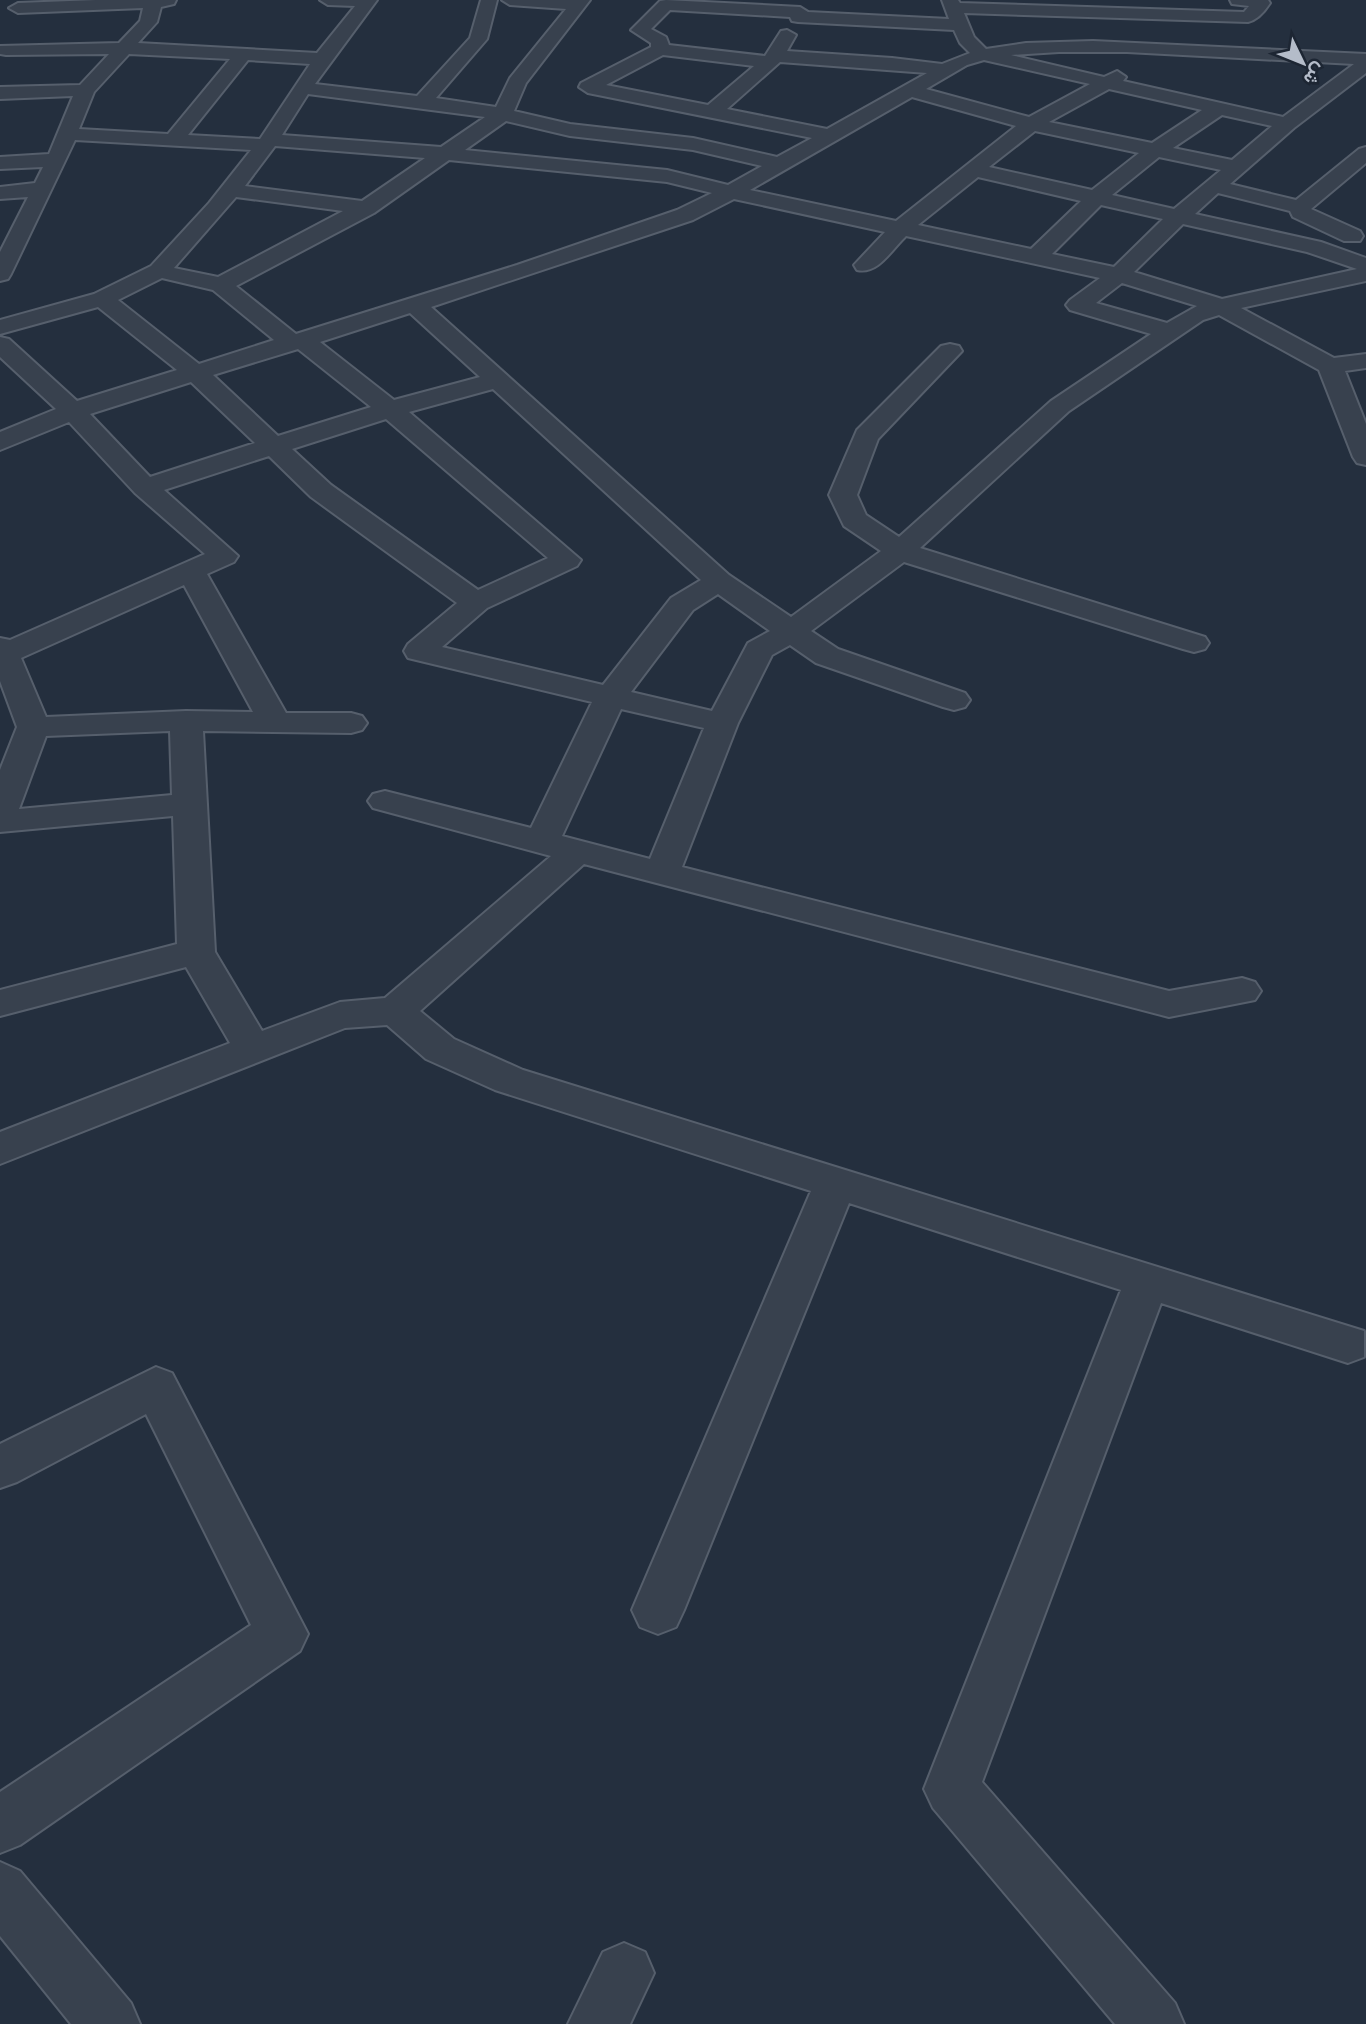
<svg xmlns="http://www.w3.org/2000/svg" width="1366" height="2024" font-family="Inter,Vazirmatn,sans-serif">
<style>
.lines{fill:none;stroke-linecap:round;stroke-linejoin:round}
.minor-casing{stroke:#565f6c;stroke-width:4}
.minor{fill:#38414e;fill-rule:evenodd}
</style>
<rect width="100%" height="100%" fill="#242f3e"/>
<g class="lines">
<defs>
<g id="minor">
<path d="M96,0H176L174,4L161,7L157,22L138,43L317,53L355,6L328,5L320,0H377L315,84L417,96L470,38L481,0H497L487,39L436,98L496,107L510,78L566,9L510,5L502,0H590L526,83L514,111L570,124L693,138L777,157L812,138L588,93L579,87L581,83L651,47V43L631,30L660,1L666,0L800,7L808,12L949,19L942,0H958L960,3L1244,12L1249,6L1232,4L1230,0H1268L1270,3C1265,11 1257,20 1248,22L964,13L974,37L986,49L1026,43L1093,41L1366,54V73L1294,128L1230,184L1296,200L1359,149L1366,147V163L1311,209L1360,231L1363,236L1360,241H1344L1293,217L1290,211L1218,193L1195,214L1321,242L1366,258V281L1241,308L1334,358L1366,354V368L1345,371L1366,424V465L1357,463L1353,457L1319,370L1219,315L1203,320L1069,411L920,548L1205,637L1209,643L1205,649L1194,652L1183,649L904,562L811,631L838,649L965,693L970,700L965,707L954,710L943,707L816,663L790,645L772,655L738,723L682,867L1169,991L1242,978L1255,982L1261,991L1255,1000L1169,1017L584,864L420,1011L454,1039L523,1070L1364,1331V1357L1348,1363L1161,1303L982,1782L1175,2003L1184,2024H1115L933,1808L924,1789L1121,1290L849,1203L684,1610L676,1627L658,1634L640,1627L632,1610L811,1191L495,1090L426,1059L387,1025L345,1028L0,1164V1132L230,1043L186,967L0,1016V990L177,944L173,816L0,832V770L17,727L0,681V638L10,640L205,554L135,493L69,422L0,450V432L56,409L0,357V337L9,339L77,401L177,370L98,307L0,334V320L94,294L151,266L209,203L251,150L75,140L11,274L8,279L0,281V252L28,197L0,199V187L35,183L43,167L0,169V157L49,154L73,96L0,99V87L80,85L109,54L6,55L0,54V46L119,43L140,21L143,8L18,13L9,8L18,3ZM670,10L790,17L792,21L798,22L954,30L960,43L970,53L942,64L892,58L787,51L796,35L787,30L781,31L765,56L669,45L666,37L651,29ZM1059,52H1127L1354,64L1283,117L1123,81L1126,77L1117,71L1104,77L1011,55ZM129,54L230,59L168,134L79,129L94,92ZM663,55L754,66L708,105L606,85ZM248,60L310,64L260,139L188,135ZM984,60L1090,84L1029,117L926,89L967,65ZM780,62L927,73L827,129L727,109ZM1109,89L1202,110L1152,143L1049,122ZM308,94L485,117L441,147L282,135ZM912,97L1016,126L896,221L750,190ZM1222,115L1272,126L1232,160L1173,148ZM506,121L570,136L693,150L762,166L728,185L667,170L465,150ZM1035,131L1139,153L1092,190L989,167ZM275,146L425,158L362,201L245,186ZM1159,157L1221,170L1174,209L1112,195ZM449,160L667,182L712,193L677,210L517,265L296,334L236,286L374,213ZM978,177L1081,201L1031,249L918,225ZM236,197L343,211L218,277L174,268ZM734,199L885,232L854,265L857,270C878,275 892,249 906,236L1100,278L1070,300L1066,305L1070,310L1151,334L1051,401L899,537L866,515L857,495L878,439L962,351L959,346L950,344L941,346L857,430L829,495L844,526L881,551L791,617L729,575L431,307L693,220ZM1101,205L1163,219L1114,267L1052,254ZM1183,224L1307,252L1357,269L1222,299L1134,272ZM162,278L213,290L274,340L199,364L118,300ZM1122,283L1197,306L1167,323L1096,303ZM410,313L480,377L394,400L320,342ZM298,349L371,407L278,436L213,375ZM191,382L255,443L150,477L90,414ZM493,389L701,580L671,598L603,685L442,647L487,608L577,566L581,560L409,412ZM386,419L548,558L478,590L331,485L292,449ZM269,456L311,497L457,603L408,644L404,651L408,658L592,702L531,828L385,791L373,794L368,801L373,808L551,856L385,998L340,1002L262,1031L215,952L203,731L351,733L362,730L367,723L362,716L351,713H286L207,574L234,562L238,556L164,490ZM184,585L253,712L186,711L46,717L21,658ZM718,594L770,631L748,643L712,711L631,692L693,610ZM621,709L704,728L650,859L562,836ZM170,731L172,795L19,809L46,736Z"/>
<path d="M156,1367L172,1373L308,1634L300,1651L20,1845L0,1853V1792L251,1625L146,1414L17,1482L0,1488V1444Z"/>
<path d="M0,1862L20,1871L131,2003L140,2024H71L0,1936Z"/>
<path d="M624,1943L645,1952L654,1973L630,2024H568L603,1952Z"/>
</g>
</defs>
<use href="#minor" class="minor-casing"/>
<use href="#minor" class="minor"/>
</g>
<g transform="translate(1303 63) rotate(133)" stroke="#1d2633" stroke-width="5" paint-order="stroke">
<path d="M0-5L12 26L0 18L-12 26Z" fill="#b4bcc9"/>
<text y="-10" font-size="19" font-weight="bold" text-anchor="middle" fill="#b4bcc9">ش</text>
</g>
</svg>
